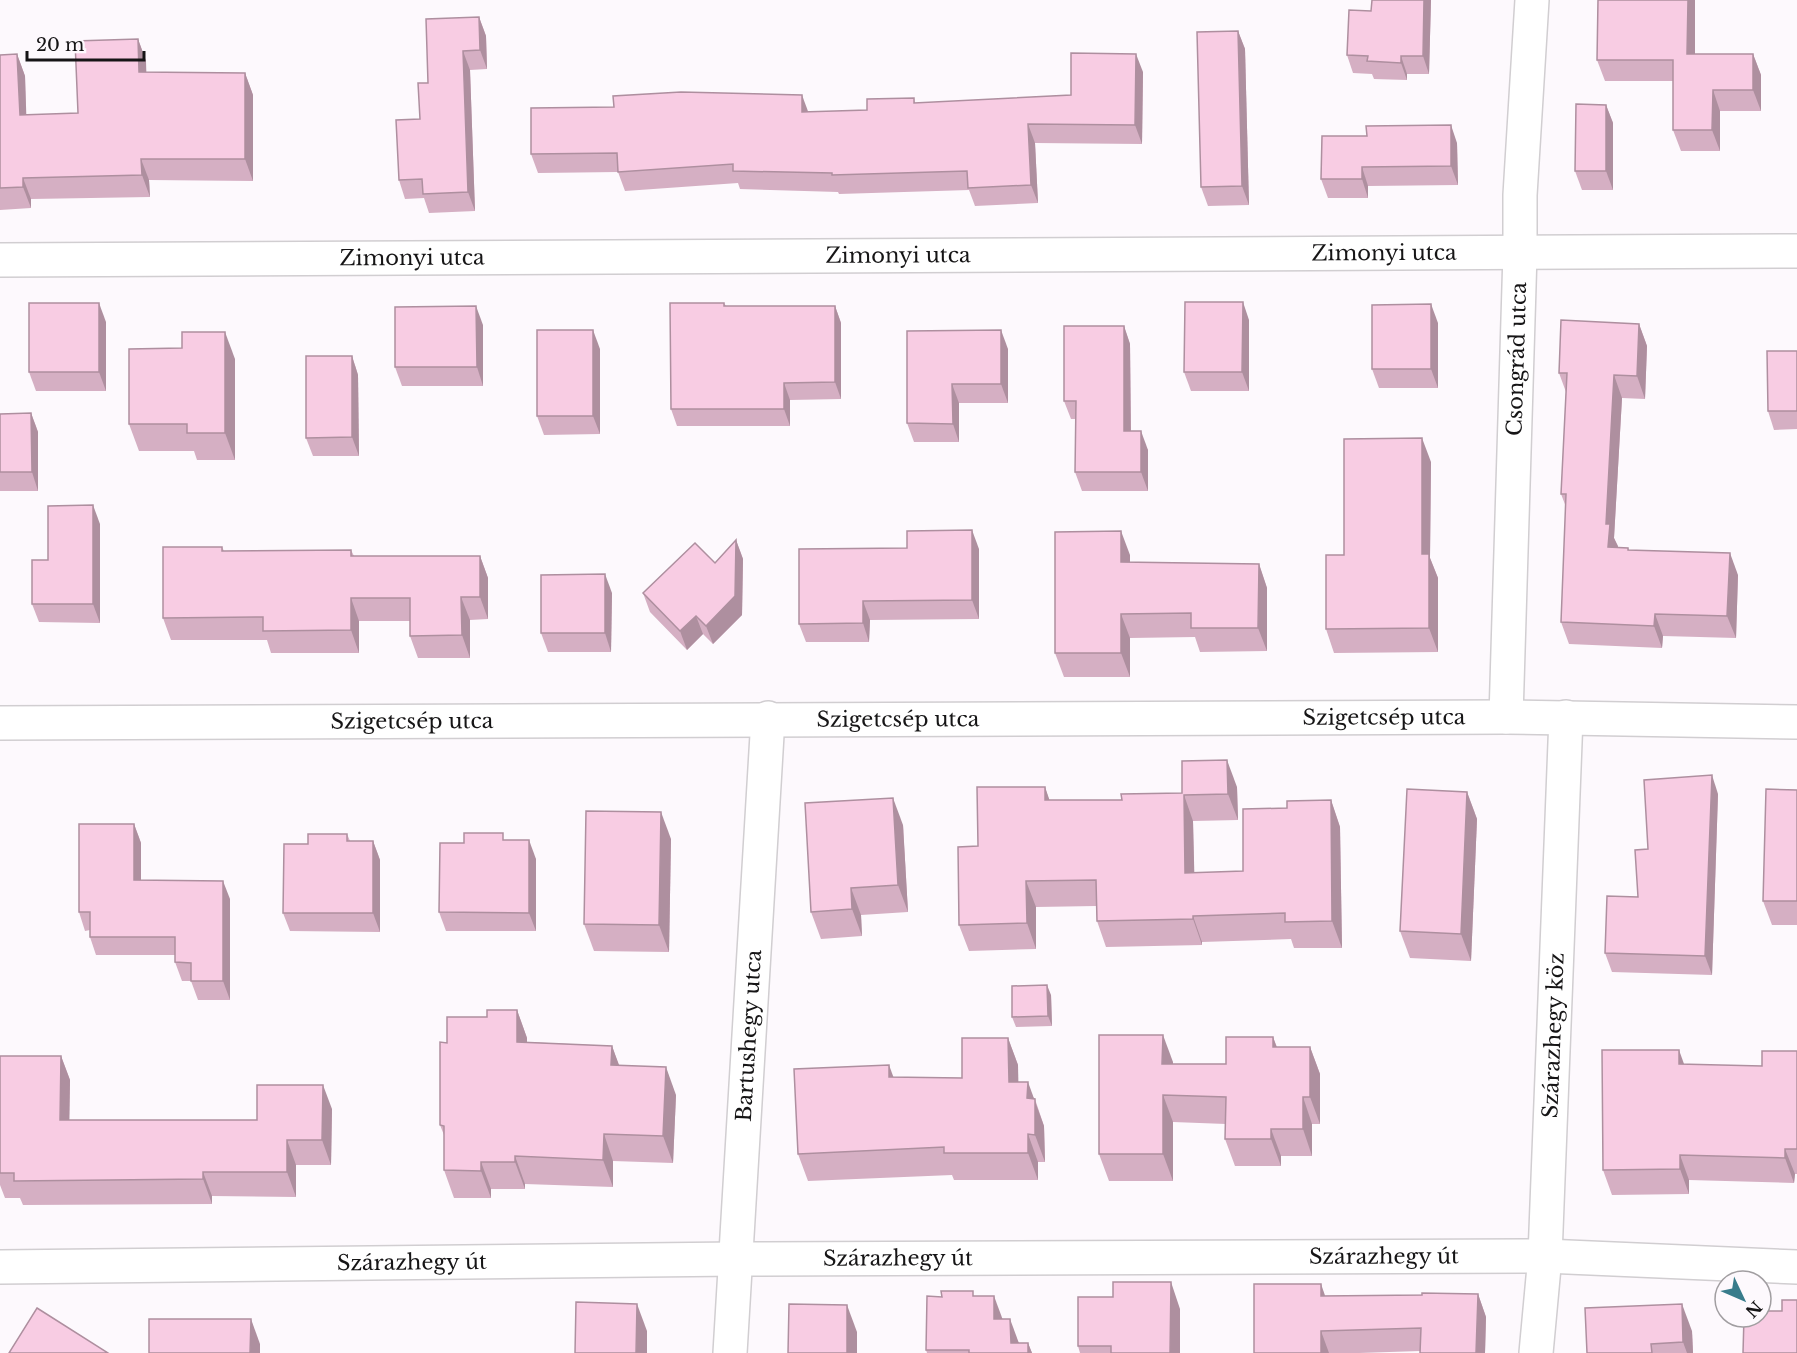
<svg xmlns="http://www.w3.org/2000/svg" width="1797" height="1353" font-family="'Libre Baskerville',serif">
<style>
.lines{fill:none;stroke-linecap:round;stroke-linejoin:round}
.street-casing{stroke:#d1ced1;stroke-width:36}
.street{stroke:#fff;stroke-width:33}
.wall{fill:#d5afc3}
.shaded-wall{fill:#ae8f9f}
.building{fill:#f8cce3;stroke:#ae8f9f;stroke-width:1.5}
.labels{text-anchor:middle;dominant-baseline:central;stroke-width:4.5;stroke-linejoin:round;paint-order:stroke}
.street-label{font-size:21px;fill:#161516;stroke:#fdf9fd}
</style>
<rect width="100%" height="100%" fill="#fdf9fd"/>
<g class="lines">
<defs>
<g id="street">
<path id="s1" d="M0,260L1797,251"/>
<path id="s2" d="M1506,717L1520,253V195L1532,0"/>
<path id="s3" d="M0,723L1506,717L1797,722"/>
<path id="s4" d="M0,1267L737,1259L1545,1256L1797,1267"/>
<path id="s5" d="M730,1353L768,718"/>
<path id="s6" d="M1536,1353L1545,1256L1566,717"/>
</g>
</defs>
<use href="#street" class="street-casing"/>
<use href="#street" class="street"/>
</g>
<g class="wall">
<path d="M1431,0L1429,74H1407V80L1374,79L1372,74L1353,73L1347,55Z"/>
<path d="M1598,0H1695V54H1753L1761,75V111H1720V151H1681L1673,130V81H1605L1597,60Z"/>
<path d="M479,17L486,36L487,69L470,70L475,211L429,213L424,198L405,199L399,180L420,119L428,83Z"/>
<path d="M1238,31L1245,49L1249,205L1208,206L1201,187Z"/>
<path d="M138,39L146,61V73H245L253,95V181L149,180L150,197L31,199V208L0,210V55L17,54L25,76L26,115L78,113Z"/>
<path d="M1143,72L1142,144L1035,143L1038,203L975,206L969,190L839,194L838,192L740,189L738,183L625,191L618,172L538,173L531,154L614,107L809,112L867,110L914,98L915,103L1071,95Z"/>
<path d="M1606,105L1613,123V190H1582L1575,171Z"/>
<path d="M1322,136L1457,143L1458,185L1368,186V198H1328L1321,179Z"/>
<path d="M724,303L726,306H835L841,323V399L790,400V426H677L671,409Z"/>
<path d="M1249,320V391H1191L1184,372Z"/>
<path d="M106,322V391H36L29,372Z"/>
<path d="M1438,323V388H1379L1372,369Z"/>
<path d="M1639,324L1647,346L1645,399L1622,398L1614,538L1618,548H1628L1629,550L1738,575L1736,638L1663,636L1662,648L1569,644L1561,622L1566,507L1561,494L1566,392L1559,373Z"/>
<path d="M483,325V386H402L395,367Z"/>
<path d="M1124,326L1130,344L1131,431L1148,450V491H1082L1075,472L1076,419H1071L1064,401Z"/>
<path d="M907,331L1008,349V403H959V442H914L907,423Z"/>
<path d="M600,349V434L544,435L537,416Z"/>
<path d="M1797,351V429L1774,430L1768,411Z"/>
<path d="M352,356L358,375L359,456H313L306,438Z"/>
<path d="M235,359V460H197L194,451H139L129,424Z"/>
<path d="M31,413L38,432V491H0V414Z"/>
<path d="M1431,462L1430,558L1438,578V652L1334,653L1326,629L1344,555Z"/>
<path d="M100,524V623L39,622L32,604L48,560Z"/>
<path d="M736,540L743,559L742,615L713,644L703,634L687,650L650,612L643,593L715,563Z"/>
<path d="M222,547L224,551L351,550L354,556H480L488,578V619L470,620V658H418L410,636V621H359V653H271L267,640H171L163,618Z"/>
<path d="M979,549V619L870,620L869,642H806L799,624Z"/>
<path d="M1130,555V562L1259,564L1267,588V651L1200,652L1195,637L1130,638V677H1064L1055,653Z"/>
<path d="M612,593L611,652H548L541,633Z"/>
<path d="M1045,787L1049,800H1122L1237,787L1238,820L1193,821L1194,873L1243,871L1287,808L1331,800L1340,827L1342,948H1294L1291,939L1202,942V945L1106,947L1097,921L1096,906L1036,907V949L969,951L959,925L978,846Z"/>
<path d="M1797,790V925H1772L1763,901Z"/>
<path d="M1467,792L1477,819L1471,961L1410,958L1400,931Z"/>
<path d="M1718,794L1712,975L1612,972L1605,953L1638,897L1648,849Z"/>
<path d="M134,824L141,843V880L230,899V1000H198L191,981H182L175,962V955H96L90,937V930L85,931L79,912Z"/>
<path d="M903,825L908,912L861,915L862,936L821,939L811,912Z"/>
<path d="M347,834L350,841H373L380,860V932L290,931L283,913L308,844Z"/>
<path d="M671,839L669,952L594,951L584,924Z"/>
<path d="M506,840L536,859V931H446L439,912L464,843Z"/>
<path d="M1051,995L1052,1026L1016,1027L1012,1017Z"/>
<path d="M517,1010L527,1038V1042L612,1046L619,1066L676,1095L673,1163L613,1161V1187L525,1184V1189H491V1198H454L444,1170V1135L440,1125L447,1043L487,1017Z"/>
<path d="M1273,1037L1277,1047H1310L1320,1074V1124H1312V1156H1281V1166H1235L1225,1139L1226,1124L1173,1122V1181H1109L1099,1154L1173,1062V1064H1226Z"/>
<path d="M1008,1038L1018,1065V1082L1035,1099L1044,1126L1045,1162H1038V1180H954L952,1175L808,1181L798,1154L893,1077L962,1078Z"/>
<path d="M1797,1051V1174H1795L1794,1183L1689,1180V1194L1612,1195L1603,1170L1684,1065L1762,1066Z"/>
<path d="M0,1056H61L70,1080L69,1120H257L332,1109L331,1165H296V1197L212,1196V1204L23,1205L20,1198H5L0,1185Z"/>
<path d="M1478,1294L1486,1317L1485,1353H1420V1351L1359,1353H1254L1325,1296Z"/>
<path d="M975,1296L1002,1319L1019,1343H1028L1032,1353H927L926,1350Z"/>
<path d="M1180,1309V1353H1080L1078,1346Z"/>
<path d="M1692,1331L1693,1353H1587Z"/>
</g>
<g class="shaded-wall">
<path d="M1424,0H1431L1429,74L1423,56Z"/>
<path d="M1688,0H1695V75L1687,54Z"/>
<path d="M479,17L486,36L487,69L480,50Z"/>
<path d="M1238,31L1245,49L1249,205L1242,186Z"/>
<path d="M138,39L146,61L147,94L139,72Z"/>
<path d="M463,51L470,70L475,211L468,192Z"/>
<path d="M17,54L25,76L27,136L20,115Z"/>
<path d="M1136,54L1143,72L1142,144L1135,125Z"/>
<path d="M1753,54L1761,75V111L1753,90Z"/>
<path d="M1401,56L1407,74V80L1401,63Z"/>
<path d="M245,73L253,95V181L245,159Z"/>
<path d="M1713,90L1720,111V151L1712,130Z"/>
<path d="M802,95L809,114L802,112Z"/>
<path d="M1606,105L1613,123V190L1606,171Z"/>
<path d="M1028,124L1035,143L1038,203L1031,185Z"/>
<path d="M1451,125L1457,143L1458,185L1451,166Z"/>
<path d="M141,159L149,180L150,197L142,175Z"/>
<path d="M1362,167L1368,186V198L1362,179Z"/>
<path d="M23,178L31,199V208L23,187Z"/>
<path d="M1243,302L1249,320V391L1242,372Z"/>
<path d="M99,303L106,322V391L99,372Z"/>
<path d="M1431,304L1438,323V388L1431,369Z"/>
<path d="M476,306L483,325V386L477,367Z"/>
<path d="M835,306L841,323V399L835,382Z"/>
<path d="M1639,324L1647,346L1645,399L1637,376Z"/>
<path d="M1124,326L1130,344L1131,450L1124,431Z"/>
<path d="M593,330L600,349V434L593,416Z"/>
<path d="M1001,330L1008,349V403L1001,384Z"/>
<path d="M225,332L235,359V460L225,433Z"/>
<path d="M352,356L358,375L359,456L352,437Z"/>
<path d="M1614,375L1622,398L1614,538L1618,546L1616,569L1608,547L1606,524Z"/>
<path d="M784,383L790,400V426L784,409Z"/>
<path d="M952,384L959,403V442L953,424Z"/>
<path d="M31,413L38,432V491L32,472Z"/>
<path d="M1141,431L1148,450V491L1141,472Z"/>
<path d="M1422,438L1431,462L1430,558L1438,578V652L1429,628L1422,554Z"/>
<path d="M93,505L100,524V623L93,604Z"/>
<path d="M972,530L979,549V619L972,600Z"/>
<path d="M1121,531L1130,555V586L1121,562Z"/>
<path d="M736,540L743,559L742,615L713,644L706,626Z"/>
<path d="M1730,553L1738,575L1736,638L1727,616Z"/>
<path d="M480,556L488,578V619L480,597Z"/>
<path d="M1259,564L1267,588V651L1258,628Z"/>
<path d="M605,574L612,593L611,652L605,633Z"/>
<path d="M461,597L470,620V658L462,635Z"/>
<path d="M351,598L359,621V653L351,630Z"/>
<path d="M863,601L870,620L869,642L863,623Z"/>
<path d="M1121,614L1130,638V677L1121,653Z"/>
<path d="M1655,614L1663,636L1662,648L1654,626Z"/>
<path d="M696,616L703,634L687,650L680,631Z"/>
<path d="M1227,760L1237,787L1238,820L1228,794Z"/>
<path d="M1712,775L1718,794L1712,975L1705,956Z"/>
<path d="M1045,787L1054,813L1045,800Z"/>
<path d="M1467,792L1477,819L1471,961L1461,934Z"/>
<path d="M1184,795L1193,821L1195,900L1185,873Z"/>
<path d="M893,798L903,825L908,912L898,885Z"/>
<path d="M1331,800L1340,827L1342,948L1332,921Z"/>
<path d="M661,812L671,839L669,952L659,925Z"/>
<path d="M134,824L141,843V899L134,880Z"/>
<path d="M529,840L536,859V931L529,913Z"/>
<path d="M373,841L380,860V932L373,913Z"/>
<path d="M223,881L230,899V1000L223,981Z"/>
<path d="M1026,881L1036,907V949L1027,923Z"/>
<path d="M851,888L861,915L862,936L852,909Z"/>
<path d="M1193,916L1202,942V945L1193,919Z"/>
<path d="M1047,985L1051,995L1052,1026L1048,1016Z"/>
<path d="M517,1010L527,1038V1069L517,1042Z"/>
<path d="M1163,1035L1173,1062L1172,1091L1162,1064Z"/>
<path d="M1273,1037L1283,1065L1273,1047Z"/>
<path d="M1008,1038L1018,1065L1019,1110L1009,1082Z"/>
<path d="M612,1046L622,1073L611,1065Z"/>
<path d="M1310,1047L1320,1074V1124L1310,1097Z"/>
<path d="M1679,1050L1688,1075L1679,1064Z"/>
<path d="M61,1056L70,1080L69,1144L60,1120Z"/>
<path d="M889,1065L899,1092L889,1077Z"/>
<path d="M666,1067L676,1095L673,1163L663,1136Z"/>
<path d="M1028,1082L1044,1126L1045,1162L1035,1135L1027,1098Z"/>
<path d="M323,1085L332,1109L331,1165L322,1140Z"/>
<path d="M1163,1095L1173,1122V1181L1163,1154Z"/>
<path d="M1303,1097L1312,1124V1156L1303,1129Z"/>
<path d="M1271,1129L1281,1156V1166L1271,1139Z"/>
<path d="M604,1134L613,1161V1187L603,1160Z"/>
<path d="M1028,1134L1038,1162V1180L1028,1153Z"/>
<path d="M287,1140L296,1165V1197L287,1172Z"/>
<path d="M1785,1149L1795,1174L1794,1183L1785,1158Z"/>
<path d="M1680,1155L1689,1180V1194L1680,1169Z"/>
<path d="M515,1156L525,1184V1189L515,1162Z"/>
<path d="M481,1162L491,1189V1198L481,1171Z"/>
<path d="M203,1172L212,1196V1204L203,1179Z"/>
<path d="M1171,1282L1180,1309V1353H1170Z"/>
<path d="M1321,1284L1329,1307L1321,1296Z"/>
<path d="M1478,1294L1486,1317L1485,1353H1476Z"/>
<path d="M994,1296L1004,1323L994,1319Z"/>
<path d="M637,1304L647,1331V1353H636Z"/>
<path d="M1682,1304L1692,1331L1693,1353H1687L1683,1342Z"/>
<path d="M847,1305L857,1332V1353H847Z"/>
<path d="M251,1319L260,1344V1353H250Z"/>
<path d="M1010,1319L1020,1346L1011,1343Z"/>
<path d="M1321,1331L1329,1353H1321Z"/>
<path d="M1028,1343L1032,1353H1028Z"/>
</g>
<g class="building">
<path d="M1372,0H1424L1423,56H1401V63L1367,61L1368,56L1347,55L1349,10L1371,11Z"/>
<path d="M1598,0H1688L1687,54H1753V90H1713L1712,130H1673V60H1597Z"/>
<path d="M479,17L480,50L463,51L468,192L423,194L422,179L399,180L396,120L420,119L418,83H428L426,19Z"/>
<path d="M1238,31L1242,186L1201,187L1197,32Z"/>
<path d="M138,39L139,72L245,73V159H141L142,175L23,178V187L0,188V55L17,54L20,115L78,113L75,41Z"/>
<path d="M1071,53L1136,54L1135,125L1028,124L1031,185L968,188L967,171L832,175V173L733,171V164L618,172L617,153L531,154V108L614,107L613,96L681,92L802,95V112L867,110V99L914,98V103L1071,95Z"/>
<path d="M1576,104L1606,105V171H1575Z"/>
<path d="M1451,125V166L1362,167V179H1321L1322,136H1367L1366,126Z"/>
<path d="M1185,302H1243L1242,372H1184Z"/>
<rect x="29" y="303" width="70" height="69"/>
<path d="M670,303H724V306H835V382L784,383V409H671Z"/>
<path d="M1431,304V369H1372V305Z"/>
<path d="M476,306L477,367H395V307Z"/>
<path d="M1561,320L1639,324L1637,376L1614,375L1606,524H1610L1608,547L1628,548V550L1730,553L1727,616L1655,614L1654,626L1561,622L1566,494H1561L1567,373H1559Z"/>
<path d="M1064,326H1124V431H1141V472H1075L1076,401H1064Z"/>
<rect x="537" y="330" width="56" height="86"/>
<path d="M1001,330V384H952L953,424L907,423V331Z"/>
<path d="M182,332H225V433H187V424H129V349L182,348Z"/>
<path d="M1767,351H1797V411H1768Z"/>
<path d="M306,356H352V437L306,438Z"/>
<path d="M31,413L32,472H0V414Z"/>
<path d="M1422,438V554H1429V628L1326,629V555H1344V439Z"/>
<path d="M93,505V604H32V560H48V506Z"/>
<path d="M972,530V600L863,601V623L799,624V549L907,548V531Z"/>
<path d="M1121,531V562L1259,564L1258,628H1191V613L1121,614V653H1055V532Z"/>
<path d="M736,540L735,596L706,626L696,616L680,631L643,593L695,543L715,563Z"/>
<path d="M163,547H222V551L351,550V556H480V597H461L462,635L410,636V598H351V630L263,631V617L163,618Z"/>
<path d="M605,574V633H541V575Z"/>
<path d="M1227,760L1228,794L1184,795L1185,873L1243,871V809L1287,808V801L1331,800L1332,921L1285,922V913L1193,916V919L1097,921L1096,880L1026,881L1027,923L959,925L958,847L978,846L977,787H1045V800H1122L1121,794L1182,793V761Z"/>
<path d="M1712,775L1705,956L1605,953L1607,896L1638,897L1635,850L1648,849L1644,780Z"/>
<path d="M1407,789L1467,792L1461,934L1400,931Z"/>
<path d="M1766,789L1797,790V901H1763Z"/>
<path d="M893,798L898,885L851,888L852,909L811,912L805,803Z"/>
<path d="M586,811L661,812L659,925L584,924Z"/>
<path d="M79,824H134V880L223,881V981H191V963L175,962V937H90V912H79Z"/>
<path d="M464,833H503V840H529V913L439,912L440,843H464Z"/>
<path d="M308,834H347V841H373V913H283L284,844H308Z"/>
<path d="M1047,985L1048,1016L1012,1017V986Z"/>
<path d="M487,1010H517V1042L612,1046L611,1065L666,1067L663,1136L604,1134L603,1160L515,1156V1162H481V1171L444,1170V1126L440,1125V1042L447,1043V1017H487Z"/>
<path d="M1099,1035H1163L1162,1064H1226V1037H1273V1047H1310V1097H1303V1129H1271V1139H1225L1226,1097L1163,1095V1154H1099Z"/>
<path d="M962,1038H1008L1009,1082H1028L1027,1098L1035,1099V1135L1028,1134V1153H944V1147L798,1154L794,1069L889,1065V1077L962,1078Z"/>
<path d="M1602,1050H1679V1064L1762,1066V1051H1797V1149H1785V1158L1680,1155V1169L1603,1170Z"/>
<path d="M0,1056H61L60,1120H257V1085H323L322,1140H287V1172H203V1179L14,1181V1173H0Z"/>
<path d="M1113,1282H1171L1170,1353H1111V1346H1078V1297H1113Z"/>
<path d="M1254,1284H1321V1296L1422,1295V1293L1478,1294L1476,1353H1420L1421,1328L1321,1331V1353H1254Z"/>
<path d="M941,1291H973V1296H994V1319H1010L1011,1343H1028V1353H969V1350H926L927,1296L942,1297Z"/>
<path d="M1782,1300H1797V1353H1743L1744,1317H1761V1311H1782Z"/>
<path d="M576,1302L637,1304L636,1353H575Z"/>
<path d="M789,1304L847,1305V1353H788Z"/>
<path d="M1682,1304L1683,1342L1651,1344L1652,1353H1587L1585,1308Z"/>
<path d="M37,1308L108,1353H9Z"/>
<path d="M149,1319H251L250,1353H149Z"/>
</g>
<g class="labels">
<g class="street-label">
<text stroke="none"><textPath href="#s1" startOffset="1384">Zimonyi utca</textPath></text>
<text stroke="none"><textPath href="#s1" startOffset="898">Zimonyi utca</textPath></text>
<text stroke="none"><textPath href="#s1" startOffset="412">Zimonyi utca</textPath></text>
<text stroke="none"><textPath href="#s2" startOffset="358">Csongrád utca</textPath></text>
<text stroke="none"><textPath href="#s3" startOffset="1384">Szigetcsép utca</textPath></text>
<text stroke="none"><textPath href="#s3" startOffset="898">Szigetcsép utca</textPath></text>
<text stroke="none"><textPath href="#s3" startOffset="412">Szigetcsép utca</textPath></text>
<text stroke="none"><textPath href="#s6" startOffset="318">Szárazhegy köz</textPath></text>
<text stroke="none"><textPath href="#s5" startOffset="318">Bartushegy utca</textPath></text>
<text stroke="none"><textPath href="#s4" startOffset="1384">Szárazhegy út</textPath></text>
<text stroke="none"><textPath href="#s4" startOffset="898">Szárazhegy út</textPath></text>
<text stroke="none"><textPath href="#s4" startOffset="412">Szárazhegy út</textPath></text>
</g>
</g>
<g transform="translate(1743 1299) rotate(134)"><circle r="28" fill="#fdf9fd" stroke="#a19ea1" stroke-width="1.5"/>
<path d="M0-4.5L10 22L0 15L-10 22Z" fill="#387c8b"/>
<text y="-9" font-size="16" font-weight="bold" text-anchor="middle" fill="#161516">N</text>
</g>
<path d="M27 51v9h117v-9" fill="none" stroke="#161516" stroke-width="3"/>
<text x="36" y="51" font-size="18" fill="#161516" stroke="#fdf9fd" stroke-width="4.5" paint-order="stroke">20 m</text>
</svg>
